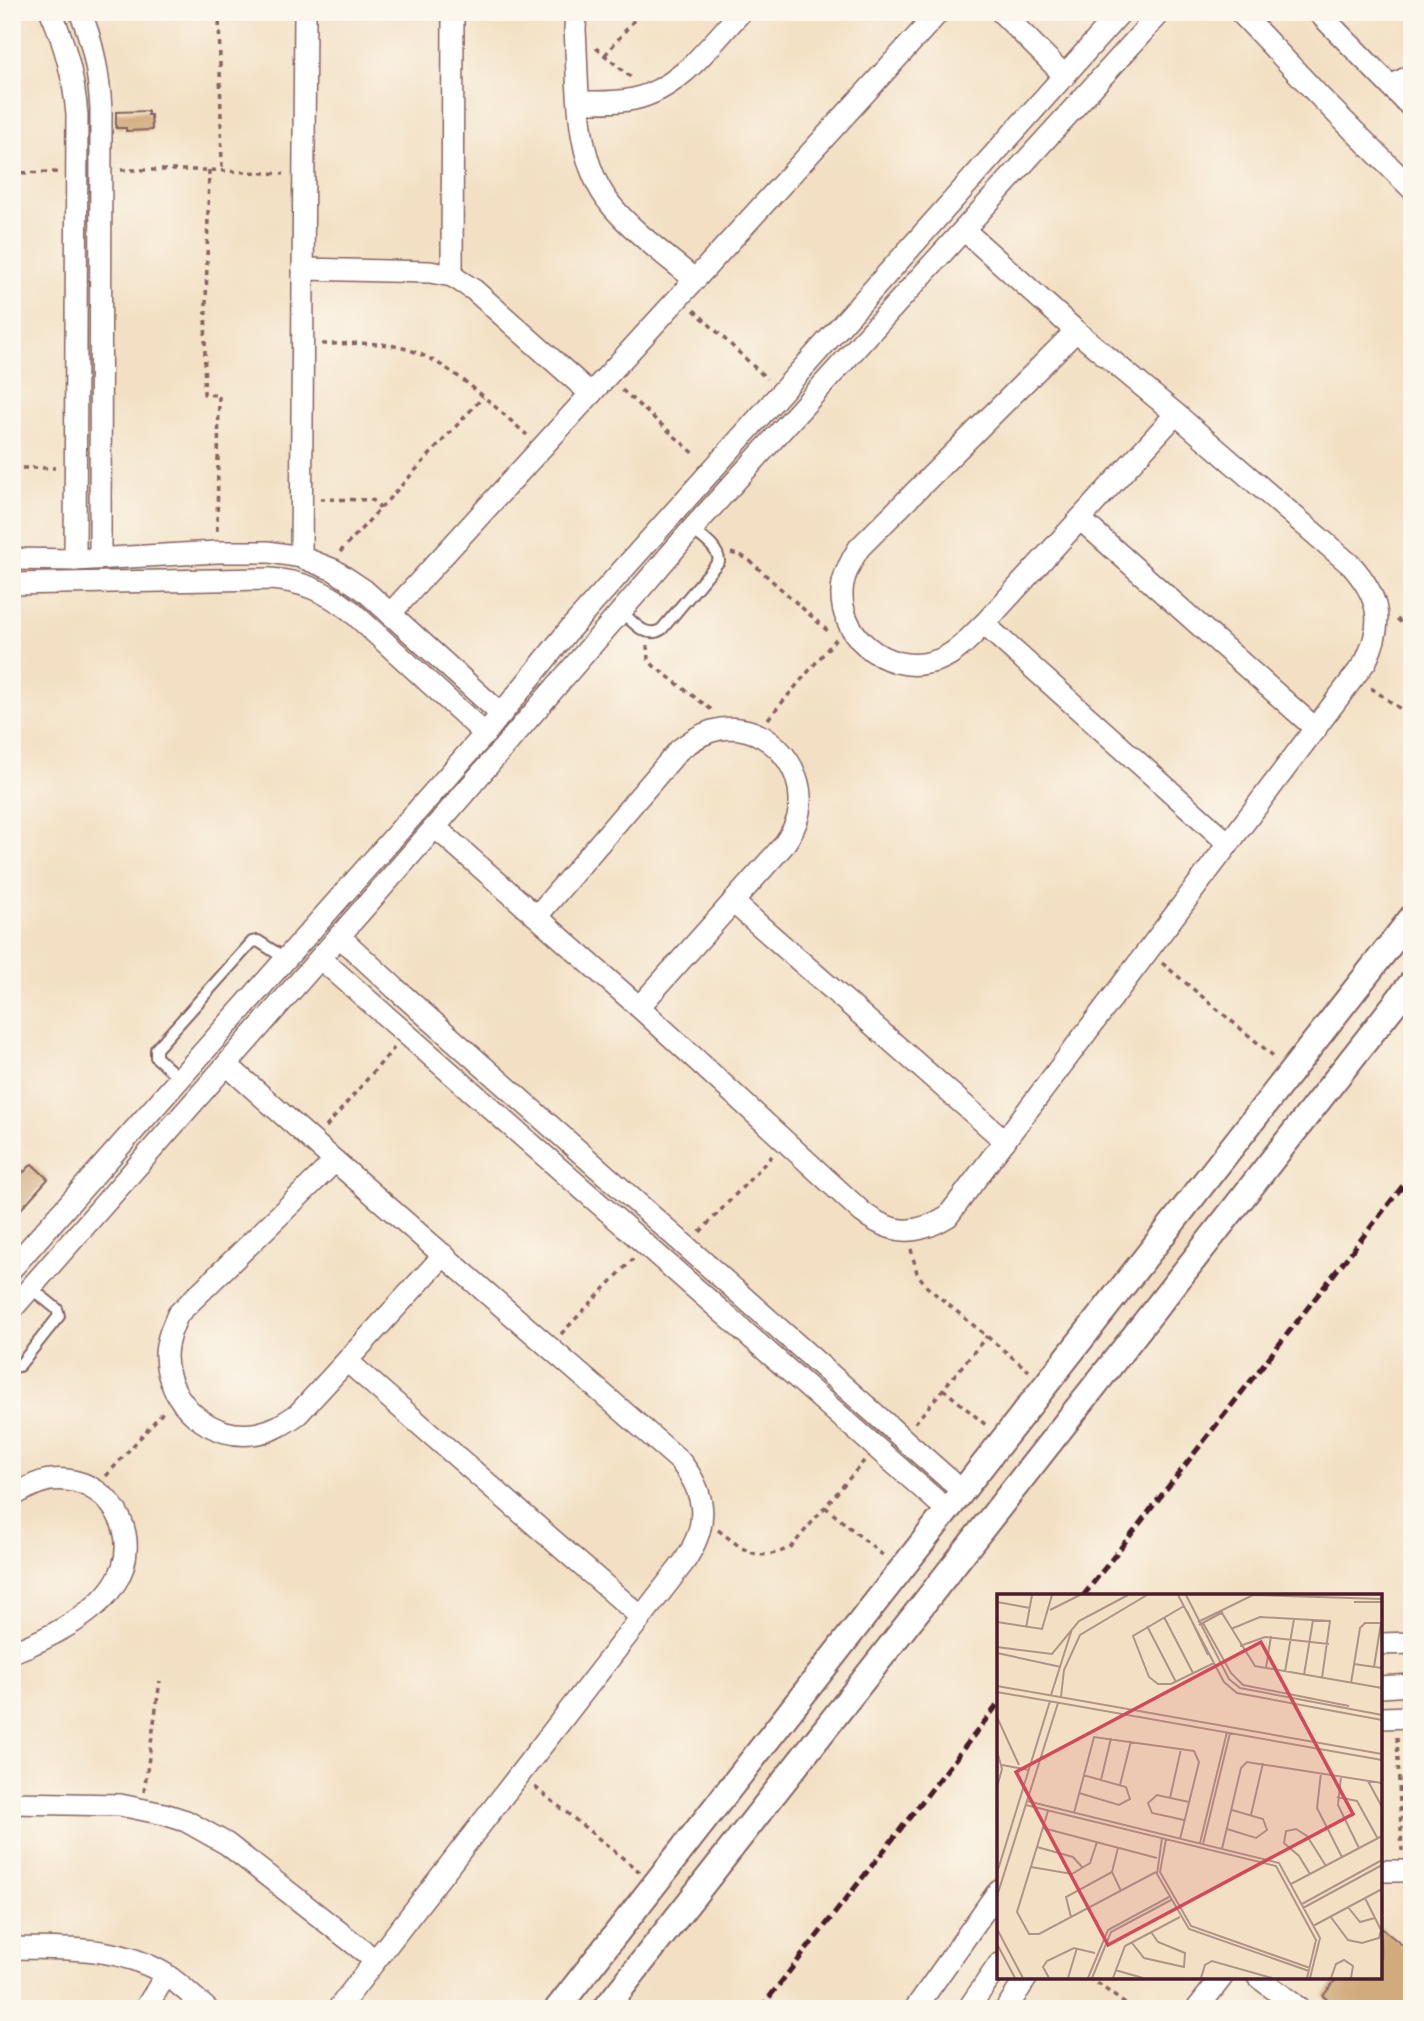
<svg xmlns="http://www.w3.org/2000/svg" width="1424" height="2021" font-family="'IM FELL Double Pica',serif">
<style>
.building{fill:#d2ab7d}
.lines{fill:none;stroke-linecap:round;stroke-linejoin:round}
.service-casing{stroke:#856361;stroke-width:14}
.minor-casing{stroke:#856361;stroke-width:24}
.tertiary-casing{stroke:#856361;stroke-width:28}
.path{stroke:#856361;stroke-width:3.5;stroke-dasharray:5 5;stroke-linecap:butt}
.service{stroke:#fff;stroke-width:10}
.minor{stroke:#fff;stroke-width:21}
.tertiary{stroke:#fff;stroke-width:24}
.rail{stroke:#4a1f2b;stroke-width:5;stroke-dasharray:10 5;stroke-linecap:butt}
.inset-road{fill:none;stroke:#af9387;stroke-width:2}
.view{fill:#d1495b;fill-opacity:0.15;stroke:#d1495b;stroke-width:3.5}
.inset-edge{fill:none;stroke:#4a1f2b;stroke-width:3.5}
</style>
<rect width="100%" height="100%" fill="#fbf7ec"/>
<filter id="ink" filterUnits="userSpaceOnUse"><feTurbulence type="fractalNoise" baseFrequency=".0143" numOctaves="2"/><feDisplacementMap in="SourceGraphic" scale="14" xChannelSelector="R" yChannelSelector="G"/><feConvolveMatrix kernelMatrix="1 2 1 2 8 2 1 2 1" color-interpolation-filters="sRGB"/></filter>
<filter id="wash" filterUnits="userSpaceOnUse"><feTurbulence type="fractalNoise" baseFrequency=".00686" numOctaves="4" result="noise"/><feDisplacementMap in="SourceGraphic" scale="28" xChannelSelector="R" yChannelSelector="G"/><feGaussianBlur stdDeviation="1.57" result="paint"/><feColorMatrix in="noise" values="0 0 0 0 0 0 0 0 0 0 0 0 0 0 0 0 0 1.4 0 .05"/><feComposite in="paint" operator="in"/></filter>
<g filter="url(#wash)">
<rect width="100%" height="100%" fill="#f3e0c4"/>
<g id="blocks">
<g class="building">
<path d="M148,111V115H151L152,130L126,131V128H116V112Z"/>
<path d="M12,1161L24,1172L32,1164L48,1179L12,1219Z"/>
<path d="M1380,1927L1412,1953V2009H1338L1323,1996L1338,1977H1380Z"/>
</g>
</g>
</g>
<g filter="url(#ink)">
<use href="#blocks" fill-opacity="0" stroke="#856361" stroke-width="2"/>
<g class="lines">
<defs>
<g id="service">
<path d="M621,611C632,621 646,640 662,629L719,561C718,547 702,538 692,529"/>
<path d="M180,1079L156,1057V1049L252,942L258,941L286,959"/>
<path d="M12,1367L19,1366L59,1316L57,1309L31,1288"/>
</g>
<g id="minor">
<path d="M51,12C66,46 74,79 77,115L75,560"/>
<path d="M80,12C94,43 99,76 101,109L100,558"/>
<path d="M576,12L575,30C579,88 573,158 611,205C632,231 669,258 695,280"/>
<path d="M1001,12L1065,76"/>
<path d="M1240,12L1322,99L1412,189"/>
<path d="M1318,12L1412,108"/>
<path d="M1391,86L1412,75"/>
<path d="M580,102C597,102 616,103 634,99C680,89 710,45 741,12"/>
<path d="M303,269L430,272L452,276L474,290L591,394"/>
<path d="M452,276L453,12"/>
<path d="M1076,331L859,548C852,559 846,570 843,583C834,633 885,675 932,662C954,657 969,638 984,624L1176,414"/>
<path d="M1080,519L1316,729"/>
<path d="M301,557L305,12"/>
<path d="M12,559L75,560L217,552H269L301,557L334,570L364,590L501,714"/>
<path d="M12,584L270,579C301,581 325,591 350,610L485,734"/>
<path d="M390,614L939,12"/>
<path d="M984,624L1229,844"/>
<path d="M435,827L639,1007L862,1212C892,1235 916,1236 948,1216L1366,661C1384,623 1380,598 1352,566L1176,414L1076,331L964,230"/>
<path d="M733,902L1005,1141"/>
<path d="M537,916L679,750C690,742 699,735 712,731C761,716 808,764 799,812C797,825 790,836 783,846L639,1007"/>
<path d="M339,936L396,989L962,1491"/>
<path d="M320,958L947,1510"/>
<path d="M227,1065L335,1161L679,1460C708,1495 709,1525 684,1562L338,2009"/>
<path d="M335,1161L178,1314C172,1328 166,1341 166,1356C167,1403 212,1443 259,1433C274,1430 285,1423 298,1414L444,1255"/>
<path d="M12,1268L485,734L569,630L1121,12"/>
<path d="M12,1309L435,827L692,529L1161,12"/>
<path d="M347,1361L641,1617"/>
<path d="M12,1496C24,1490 38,1481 51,1480C109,1474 147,1537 114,1585C93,1616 46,1640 12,1652"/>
<path d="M1380,1644L1412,1643"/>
<path d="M1380,1687L1412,1685"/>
<path d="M1380,1718L1412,1717"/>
<path d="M12,1803L120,1805L164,1814L186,1821L227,1844L375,1960"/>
<path d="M1380,1871H1412"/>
<path d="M12,1948C65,1949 118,1945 165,1974C180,1984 193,1997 207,2009"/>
<path d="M1258,1977L1300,2009"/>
<path d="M145,2009L166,1975"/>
<path d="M915,2009L999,1890"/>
<path d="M968,2009L999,1964"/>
<path d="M1006,2009L1027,1977"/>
<path d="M1197,2009L1222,1977"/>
</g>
<g id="tertiary">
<path d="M557,2009L1412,917"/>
<path d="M605,2009L1412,982"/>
</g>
</defs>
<use href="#service" class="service-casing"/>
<use href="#minor" class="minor-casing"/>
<use href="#tertiary" class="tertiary-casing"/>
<g class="path">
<path d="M219,12L222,171"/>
<path d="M596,48L633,79"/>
<path d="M605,55L641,12"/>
<path d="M121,170H209L284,174"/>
<path d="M209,170L204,394L219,395L217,532"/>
<path d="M12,173L59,172"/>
<path d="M694,310L767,379"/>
<path d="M322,344C349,344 377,341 403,348C450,361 491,404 527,435"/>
<path d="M622,390L697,456"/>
<path d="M12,468H55"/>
<path d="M320,499L372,500L376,502L380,509"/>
<path d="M340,552L483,397"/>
<path d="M731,553L742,556L750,561L830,633"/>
<path d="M1397,619L1412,631"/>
<path d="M647,645L648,659L654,666L713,711"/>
<path d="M1371,688L1412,717"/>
<path d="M768,719L836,639"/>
<path d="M1162,963L1277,1059"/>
<path d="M326,1127L394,1048"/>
<path d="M700,1232L772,1156"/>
<path d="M911,1249L917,1273L927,1287L1029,1371"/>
<path d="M561,1334L633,1259"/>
<path d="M943,1389L987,1426"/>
<path d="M915,1423L987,1336"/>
<path d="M106,1476L164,1411"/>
<path d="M825,1507L885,1557"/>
<path d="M718,1530C746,1551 756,1564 791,1547L864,1461"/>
<path d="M1397,1737L1402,1851"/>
<path d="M535,1787L640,1872"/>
<path d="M144,1792L160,1681"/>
<path d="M1089,1977L1132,2009"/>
</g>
<use href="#service" class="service"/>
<use href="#minor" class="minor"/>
<use href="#tertiary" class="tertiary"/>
<g class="rail">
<path d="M1083,1596L1412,1174"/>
<path d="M760,2009L999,1703"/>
</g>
</g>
</g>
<g transform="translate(997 1594)">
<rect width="385" height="385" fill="#f3e0c4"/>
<path class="inset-road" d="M181,1L227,88L240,99L385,126M189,1L232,85L243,94L385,121M0,8L33,14M357,8H385M187,12L136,42L152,83L161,90H174L217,69M53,16L83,1M190,17L211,61M225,19L258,72L385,94M167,23L196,79M0,28L45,35L55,1M201,28L256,1L385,5M206,29L234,79L246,91L352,112M202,31L226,18M150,32L179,88M29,34L35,1M234,35L263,23L333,27L325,84M243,52L268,43L332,50M0,53L55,60L82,27L131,1M0,59L64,73M357,70L385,74M377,73L384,29M269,74L274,42M288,78L297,25M307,81L316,26M354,89L363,34L368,29H385M0,92L385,160M0,98L385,166M54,101L75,35M64,103L67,76L83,41L150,1M0,123L22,171M0,157L5,175L0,193M5,171L32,176M324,179L320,214L345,263M344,182L341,211L362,254M104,186L114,144M371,187L385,213M123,191L134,147M82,199L122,211L133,205L129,193L86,181M340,203L360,207L381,245M173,204L184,155M30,207L282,269L323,344L313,384M29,211L279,272L319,346L310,384M51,217L20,318L32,340H42L159,278M77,219L97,143L197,157L202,168L183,245M254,221L266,169M187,226L155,219L151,209L160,201L192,208M46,234L160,264M230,235L259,244L270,236L266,225L235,216M165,244L160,280L192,335L312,377M169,245L163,278L194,332L313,374M203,249L230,138M206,250L233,139M40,253L76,263L86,274M121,254L115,278L124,297M225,255L244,174L250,168L385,189M34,273L75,280L93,269L100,248M0,279L53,107M313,280L302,262L287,249L289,237L299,235L310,242L329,272M294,290L385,242M0,302L61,109M305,310L385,266M351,313L363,328L378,324M306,314L385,271M333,322L351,346L365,349L382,344L384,336L368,304M74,323L69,303L115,278M316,332L385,295M0,335L26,384M135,349L147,364L187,373L188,359L161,348L154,338M0,350L18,384M118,376L146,384M52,384L46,373L50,367L77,354L98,359M71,384L80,354M91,384L111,336L172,303M95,384L114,338L174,306M116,384L128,352L183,323M204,384L208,371L215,367L275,384M334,384L339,370L347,366L356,372L354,384"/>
<path class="view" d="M264,48L356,220L111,351L19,178Z"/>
<rect width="385" height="385" class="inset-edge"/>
</g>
<rect width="1424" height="2021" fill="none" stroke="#fbf7ec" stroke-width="42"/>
</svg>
